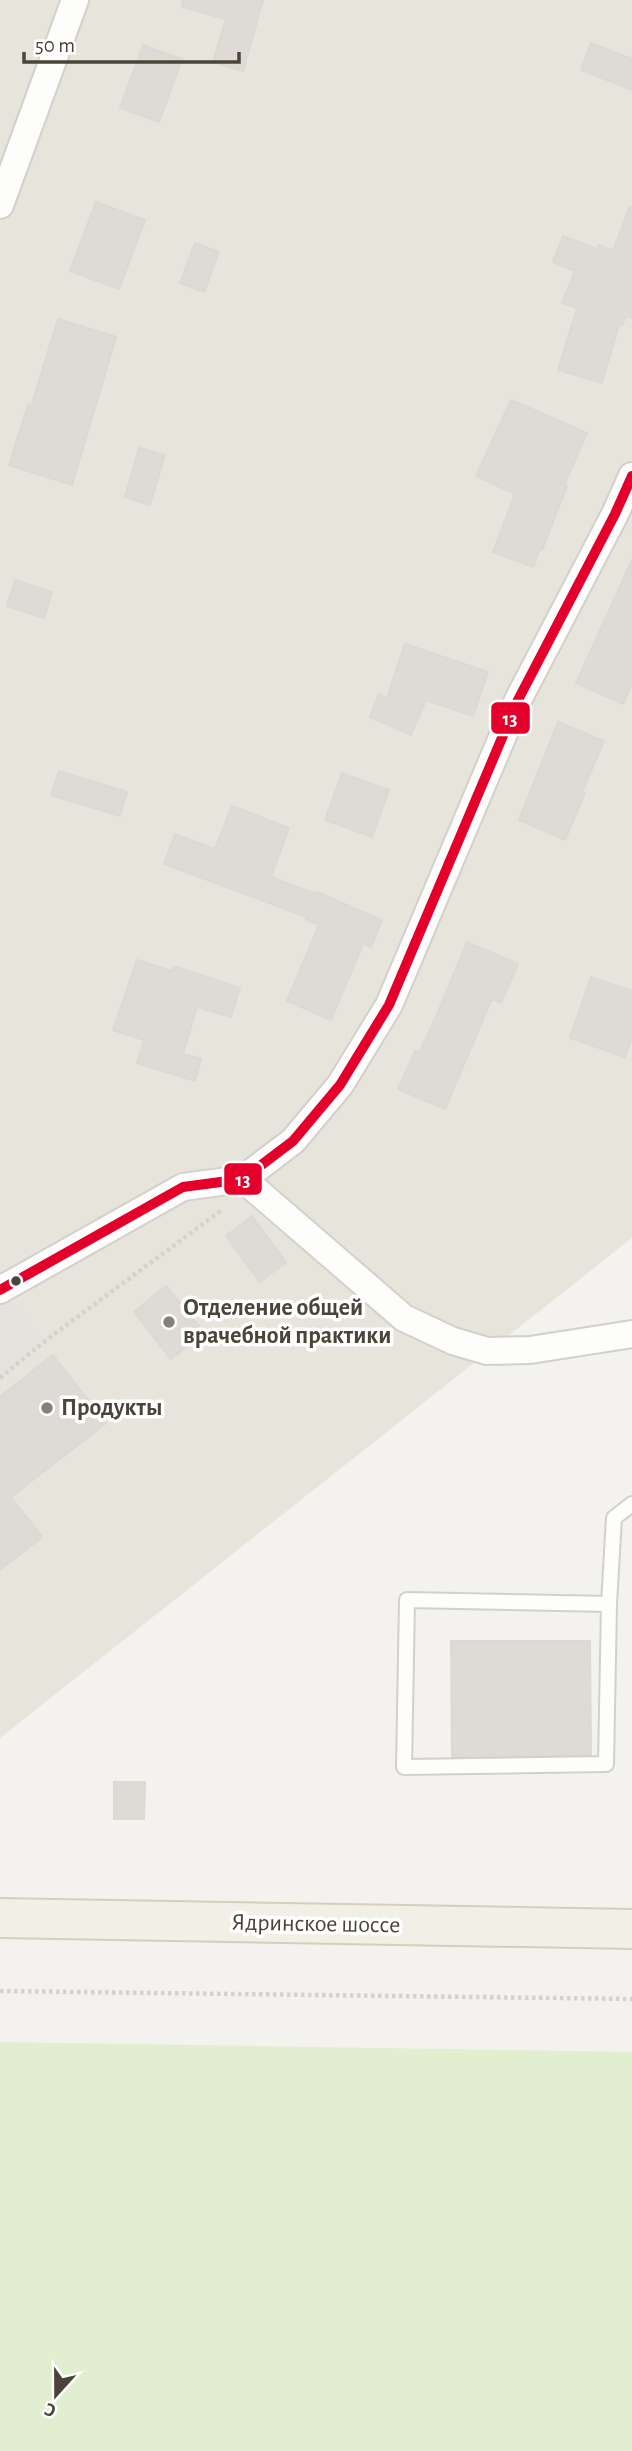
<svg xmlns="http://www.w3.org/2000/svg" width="632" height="2451" font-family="'Alegreya Sans',sans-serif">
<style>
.residential{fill:#e7e4dc}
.green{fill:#e1eecf}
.parking{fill:#e6e3df}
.building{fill:#dedbd6;stroke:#dcd9d4;stroke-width:2}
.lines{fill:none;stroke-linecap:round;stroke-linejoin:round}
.service-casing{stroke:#d2d0cb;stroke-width:18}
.minor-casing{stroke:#d2d0cb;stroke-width:30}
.primary-casing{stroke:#d6cebb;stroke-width:42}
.path{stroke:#d3d2cc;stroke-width:4.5;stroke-dasharray:3.5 3.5;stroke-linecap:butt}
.service{stroke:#fdfdfc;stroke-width:14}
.minor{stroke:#fdfdfc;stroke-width:26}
.primary{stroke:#f2efe6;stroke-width:38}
.bus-1-casing{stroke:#fff;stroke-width:16}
.bus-1{stroke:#e4002b;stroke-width:10}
.bus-dot{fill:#4b4439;stroke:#fff;stroke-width:2.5}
.poi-dot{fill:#868178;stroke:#fff;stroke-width:2.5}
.labels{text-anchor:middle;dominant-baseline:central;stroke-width:7;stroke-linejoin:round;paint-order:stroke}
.poi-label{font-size:24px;font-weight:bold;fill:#4b4439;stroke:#fff;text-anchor:start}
.street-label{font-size:24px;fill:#4b4439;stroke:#fff}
.line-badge{stroke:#fff;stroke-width:2.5}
.badge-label{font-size:19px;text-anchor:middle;font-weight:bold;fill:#fff}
</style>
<rect width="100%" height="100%" fill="#f4f2ee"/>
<path class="residential" d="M0,0H632V1238L0,1738Z"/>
<path class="green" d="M0,2042L632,2052V2451H0Z"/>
<path class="parking" d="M0,1290L45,1341L0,1378Z"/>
<g class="building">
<path d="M183,0H263L243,71L213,62L226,19L182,7Z"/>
<path d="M591,43L632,59V90L581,70Z"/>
<path d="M143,45L182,59L159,122L120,108Z"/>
<path d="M96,202L145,220L119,289L70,271Z"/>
<path d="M630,206L632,207V318L626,316L622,325L619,324L602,383L558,370L577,308L562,303L575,271L553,262L563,236L597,249L599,245L613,251Z"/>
<path d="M195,243L219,252L204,292L180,283Z"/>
<path d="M58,319L116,337L72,485L9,465L28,405L31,407Z"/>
<path d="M511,400L587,433L564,485L567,486L542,550L540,549L533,567L493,552L515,494L476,476Z"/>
<path d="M139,448L165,455L150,505L125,497Z"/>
<path d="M632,560V684L623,704L576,683Z"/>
<path d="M15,580L52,592L44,618L7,606Z"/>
<path d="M405,644L488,672L473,716L426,700L411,735L370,717L379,694L387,698Z"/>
<path d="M558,722L604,741L582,792L585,793L565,840L519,820Z"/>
<path d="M59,771L127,792L120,816L51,795Z"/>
<path d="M342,773L389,790L372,837L325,820Z"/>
<path d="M232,806L289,828L271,877L316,894L317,892L382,920L371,947L363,944L331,1020L287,1001L319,925L306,920L307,917L164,864L175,834L215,849Z"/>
<path d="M467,942L518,964L501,1003L492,999L445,1109L398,1089L415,1051L419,1053L436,1017Z"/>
<path d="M137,960L172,971L174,966L240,988L231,1017L197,1007L183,1054L201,1059L195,1081L137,1063L144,1040L113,1030Z"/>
<path d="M591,977L632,991V1037L625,1057L570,1038Z"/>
<path d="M252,1216L286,1262L260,1282L226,1236Z"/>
<path d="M166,1286L204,1332L171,1359L134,1312Z"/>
<path d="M53,1355L106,1423L11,1497L42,1537L0,1570V1397Z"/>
<path d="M451,1641H590L591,1755L452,1757Z"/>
<path d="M114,1782H145L144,1819H114Z"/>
</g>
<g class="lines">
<defs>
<path id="service" d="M609,1604L407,1600L404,1767L606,1764L609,1604L614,1518L632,1504"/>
<g id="minor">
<path d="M0,205L75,0"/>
<path d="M243,1179L404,1318L453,1341L487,1351L530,1350L632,1334"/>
<path d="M0,1290L183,1187L243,1179L293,1141L340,1085L389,1005L518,700L615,514L632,476"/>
</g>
<path id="primary" d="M0,1918L632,1929"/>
</defs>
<use href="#service" class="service-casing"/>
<use href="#minor" class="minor-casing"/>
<use href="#primary" class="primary-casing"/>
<g class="path">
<path d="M0,1378L45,1341L223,1209"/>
<path d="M0,1991L632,1999"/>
</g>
<use href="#service" class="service"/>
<use href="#minor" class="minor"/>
<use href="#primary" class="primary"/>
<defs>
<path id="bus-1" d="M0,1290L183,1187L243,1179L293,1141L340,1085L389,1005L518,700L615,514L632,476"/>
</defs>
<use href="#bus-1" class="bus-1-casing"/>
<use href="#bus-1" class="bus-1"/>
</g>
<circle class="bus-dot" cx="16" cy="1281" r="6"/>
<g class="poi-dot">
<circle cx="169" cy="1322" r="7"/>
<circle cx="47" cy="1408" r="7"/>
</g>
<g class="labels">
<g class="poi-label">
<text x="183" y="1308">Отделение общей<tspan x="183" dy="28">врачебной практики</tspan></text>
<text x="61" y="1408">Продукты</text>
</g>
<g class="street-label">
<text transform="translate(316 1924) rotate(1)">Ядринское шоссе</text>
</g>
</g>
<g class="line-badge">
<rect x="490" y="701" width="41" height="34" rx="7" fill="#e4002b"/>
<rect x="223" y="1162" width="40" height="34" rx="7" fill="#e4002b"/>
</g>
<g class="badge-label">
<text x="510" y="725">13</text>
<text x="243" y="1186">13</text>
</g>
<g transform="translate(56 2395) rotate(201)" stroke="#ffffff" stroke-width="5" paint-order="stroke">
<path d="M0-5L12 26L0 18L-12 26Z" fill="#4b4439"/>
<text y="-10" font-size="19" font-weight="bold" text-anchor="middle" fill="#4b4439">С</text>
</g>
<path d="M24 52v10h215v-10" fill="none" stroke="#4b4439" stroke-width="3.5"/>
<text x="35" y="52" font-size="21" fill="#4b4439" stroke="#ffffff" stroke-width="5" paint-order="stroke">50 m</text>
</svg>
